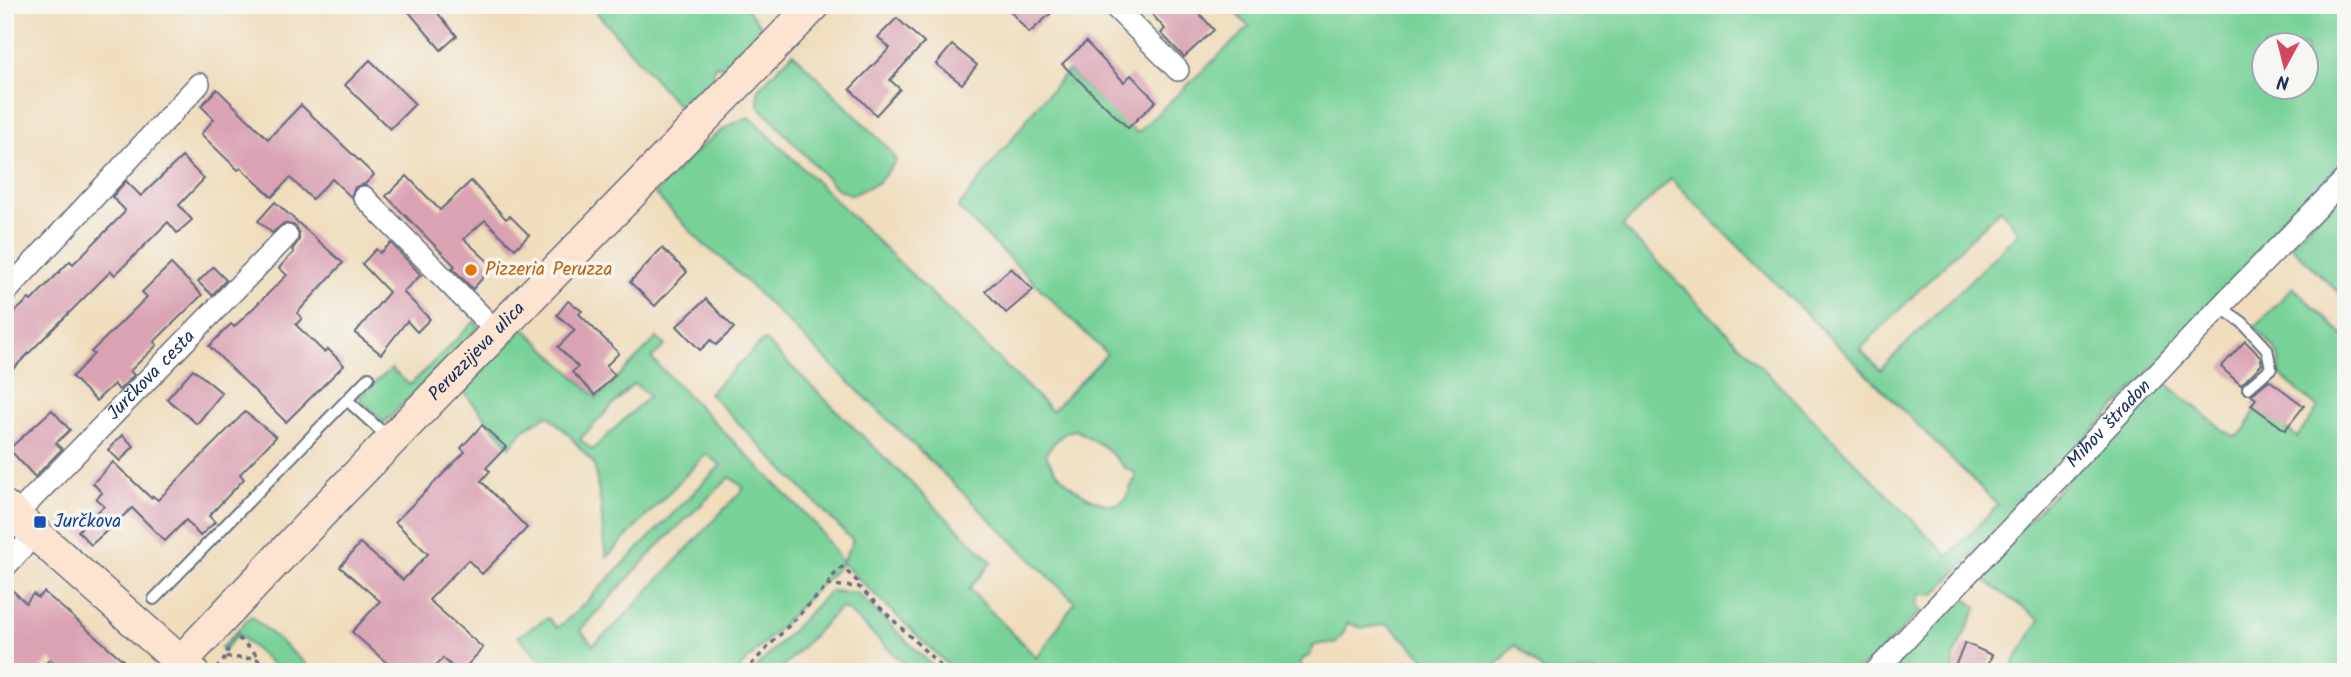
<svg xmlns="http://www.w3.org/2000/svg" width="2351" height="677" font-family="Kalam,sans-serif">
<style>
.green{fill:#78d298;stroke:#4a807b;stroke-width:2;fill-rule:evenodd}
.building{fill:#daa3b3}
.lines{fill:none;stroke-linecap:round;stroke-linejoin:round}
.lane-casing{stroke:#656c7f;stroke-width:14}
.street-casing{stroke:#656c7f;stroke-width:24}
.secondary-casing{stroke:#656c7f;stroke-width:35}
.path{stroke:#656c7f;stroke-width:3.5;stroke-dasharray:5 5;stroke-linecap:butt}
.lane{stroke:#fff;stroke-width:10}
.street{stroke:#fff;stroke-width:21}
.secondary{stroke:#fde4d0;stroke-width:32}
.food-dot{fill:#e8710a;stroke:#f6f6f2;stroke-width:2.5}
.transit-dot{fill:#1a4fb4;stroke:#f6f6f2;stroke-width:2.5}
.labels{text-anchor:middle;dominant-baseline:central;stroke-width:7;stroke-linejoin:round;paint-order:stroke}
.food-label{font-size:19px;fill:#c56008;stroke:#f6f6f2;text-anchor:start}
.street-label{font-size:19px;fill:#1b2f5e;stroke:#f6f6f2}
.transit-label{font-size:19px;fill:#164399;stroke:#f6f6f2;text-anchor:start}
</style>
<rect width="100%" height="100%" fill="#f6f6f2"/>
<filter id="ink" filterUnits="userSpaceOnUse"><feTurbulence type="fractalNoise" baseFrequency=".0143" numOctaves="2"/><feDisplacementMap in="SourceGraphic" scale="14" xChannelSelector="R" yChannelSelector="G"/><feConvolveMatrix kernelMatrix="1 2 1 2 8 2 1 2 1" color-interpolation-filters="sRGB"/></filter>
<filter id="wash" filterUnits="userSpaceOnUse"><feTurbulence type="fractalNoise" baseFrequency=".00686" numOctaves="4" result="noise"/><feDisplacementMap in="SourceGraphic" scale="28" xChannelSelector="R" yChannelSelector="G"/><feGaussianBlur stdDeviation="1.57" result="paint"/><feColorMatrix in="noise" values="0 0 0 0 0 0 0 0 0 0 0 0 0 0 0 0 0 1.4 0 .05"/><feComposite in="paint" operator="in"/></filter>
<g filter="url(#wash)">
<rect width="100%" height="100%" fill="#efddbc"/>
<g class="green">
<path d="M590,5H744L763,29L728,68L716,65L713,70L714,79L681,109Z"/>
<path d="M1228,5H2346V169L1934,595L1920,594L1917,605L1921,611L1870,662L1853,672H1545L1515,645L1490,672H1432L1424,658L1388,624L1363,628L1347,623L1343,634L1335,644L1324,643L1313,646L1309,656L1304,658L1300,663L1304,672H955L842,563L736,672H553L518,636L548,618L557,628L577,611L721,465L706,454L607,557L604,545L601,505L594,464L568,434L548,415L523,430L510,447L463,391L524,328L597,398L657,338L665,346L651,358L816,525L842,562L853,541L709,393L764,340L992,562L969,589L1037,658L1075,602L724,260L704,245L655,194C680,168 715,126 750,117L1052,411L1107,354L958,208L1039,104L1068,71L1137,133L1249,27ZM2264,46H2306V88H2264ZM1671,179L1998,505L1948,556L1622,226ZM2000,209L2019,232L1880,370L1860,349ZM634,383L649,396L592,450L580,439ZM1076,430L1106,448L1126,469L1134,472L1136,478C1129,485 1129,501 1118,504C1095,510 1050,474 1046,453C1055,442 1061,432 1076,430ZM730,477L744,488L616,625L593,645L580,630L659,545Z"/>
<path d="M793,53L889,149L896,161L879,182L852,195L837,189L758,105V89Z"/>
<path d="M2346,187V300L2290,245Z"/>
<path d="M2293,287L2346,338V672H2008L2040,620L1977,575L2162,380L2226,432L2236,437L2246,429L2257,405L2297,437L2318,408L2280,375C2282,352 2271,343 2254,328Z"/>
<path d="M475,321L479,327L384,423L358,397L391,369L410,385Z"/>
<path d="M830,591L857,593L939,672H913L847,610L840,608L778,672H752Z"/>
<path d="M1960,593L1977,608L1953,657L1954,672H1891L1890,663Z"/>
<path d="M251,616L315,672H281L238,634L225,649L221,648Z"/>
</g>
<g id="blocks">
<g class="building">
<path d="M403,5H431L457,36L441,50Z"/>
<path d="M1005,5H1060L1029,33Z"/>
<path d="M1144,5H1192L1214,30L1184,57L1161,33L1165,29Z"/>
<path d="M897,18L924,43L890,80L900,89L876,115L850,89L890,48L878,37Z"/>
<path d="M1086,42L1124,82L1131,75L1156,101L1128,128L1062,64Z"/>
<path d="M952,45L977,65L962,84L936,64Z"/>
<path d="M370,60L415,104L390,129L345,85Z"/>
<path d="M217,89L268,139L301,105L374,175L365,184L355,187L351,197L332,179L312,199L290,178L272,197L241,168L238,170L201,134L214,119L201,106Z"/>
<path d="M182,157L204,179L179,205L192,220L177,233L168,222L115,275L111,271L5,377V321L29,299L31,301L70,261L73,264L124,213L125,210L112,197L126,181L141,196Z"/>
<path d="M407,176L440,210L471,181L506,219L510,216L529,235L515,249L485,220L464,239L493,266L473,289L452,268L455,266L386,196Z"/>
<path d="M275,202L343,263L297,313L302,318L296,325L324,352L328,349L344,365L286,422L209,346L231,324L234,327L287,275L279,268L294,252L292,250L299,240V232L296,226L284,223L272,233L258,221Z"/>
<path d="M391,243L421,275L403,292L430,319L417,332L407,321L381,354L355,333L389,292L362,264L376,249L380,253Z"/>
<path d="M662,248L687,272L655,306L630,282Z"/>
<path d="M171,264L202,295L154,342L157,345L130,371L134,375L119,390L114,384L96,401L72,377L94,354L91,352L147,297L142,292Z"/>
<path d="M213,267L226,280L212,295L198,282Z"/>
<path d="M1011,268L1033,290L1006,313L985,291Z"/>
<path d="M706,299L734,328L716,345L711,340L700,350L677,326Z"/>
<path d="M568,301L582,311L579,314L619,353L606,366L615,375L595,395L572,372L578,367L558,347L575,330L557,315Z"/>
<path d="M2245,341L2260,356L2262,364L2241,385L2221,367Z"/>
<path d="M193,369L222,393L197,424L167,399Z"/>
<path d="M2269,380L2304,406L2285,430L2251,405L2256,399L2251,395Z"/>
<path d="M52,410L70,430L56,443L62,449L35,477L9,449Z"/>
<path d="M245,412L276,437L240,474L244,479L209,516L215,522L200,536L186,520L165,541L132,508L91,545L78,531L104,506L96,499L102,493L93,483L113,462L151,498L153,496L158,500Z"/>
<path d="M482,425L506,447L486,468L490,471L481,481L527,528L482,574L468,560L429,600L483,648L461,672H458L443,658L430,672H397L352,632L380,601L340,567L360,543L403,580L428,554L395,522L465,452L461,448Z"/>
<path d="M122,435L134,446L120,461L108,450Z"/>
<path d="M12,590L26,603L33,594L38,598L44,592L137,672H65L50,659L38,672H5V598Z"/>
<path d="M1965,643L1992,655L1985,672H1963L1954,668Z"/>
</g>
</g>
</g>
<g filter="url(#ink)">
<use href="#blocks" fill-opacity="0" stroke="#656c7f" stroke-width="2"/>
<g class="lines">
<defs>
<g id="lane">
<path d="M2220,307L2242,322L2267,349L2271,368L2248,388"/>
<path d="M347,400L390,439"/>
<path d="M154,599L369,377"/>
</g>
<g id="street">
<path d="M1113,5L1178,70"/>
<path d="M364,197L497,332"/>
<path d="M5,293L199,84"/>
<path id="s1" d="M15,516L287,236"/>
<path d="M5,567L36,533"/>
<path id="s2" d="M1875,672L2220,307L2346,178"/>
</g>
<g id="secondary">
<path d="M5,507L192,672"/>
<path id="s3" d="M171,672L339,494L814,5"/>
</g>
</defs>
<use href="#lane" class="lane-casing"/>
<use href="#street" class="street-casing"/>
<use href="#secondary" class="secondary-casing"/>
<g class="path">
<path d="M828,585L830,579L842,567L857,581L859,587"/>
<path d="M238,638L255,653L257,659"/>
<path d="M226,657L257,659L273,672"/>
<path d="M216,669L226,657L228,649"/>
<path d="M744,672L828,585L859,587L947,672"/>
</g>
<use href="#lane" class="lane"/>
<use href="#street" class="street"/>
<use href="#secondary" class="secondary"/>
</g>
</g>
<circle class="food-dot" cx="471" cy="270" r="7"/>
<rect class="transit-dot" x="33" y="515" width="14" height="14" rx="3.5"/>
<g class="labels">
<g class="food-label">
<text x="485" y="270">Pizzeria Peruzza</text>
</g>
<g class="street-label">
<text stroke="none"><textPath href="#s3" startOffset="443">Peruzzijeva ulica</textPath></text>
<text stroke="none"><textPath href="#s1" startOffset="196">Jurčkova cesta</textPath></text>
<text stroke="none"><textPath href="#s2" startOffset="341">Mihov štradon</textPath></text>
</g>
<g class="transit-label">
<text x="54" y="522">Jurčkova</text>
</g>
</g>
<rect width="2351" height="677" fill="none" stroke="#f6f6f2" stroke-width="28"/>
<g transform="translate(2285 66) rotate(187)"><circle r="33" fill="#f6f6f2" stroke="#9ea6b7" stroke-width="2"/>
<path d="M0-5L12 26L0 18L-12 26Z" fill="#d1495b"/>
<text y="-10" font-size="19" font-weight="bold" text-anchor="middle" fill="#1b2f5e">N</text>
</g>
</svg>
